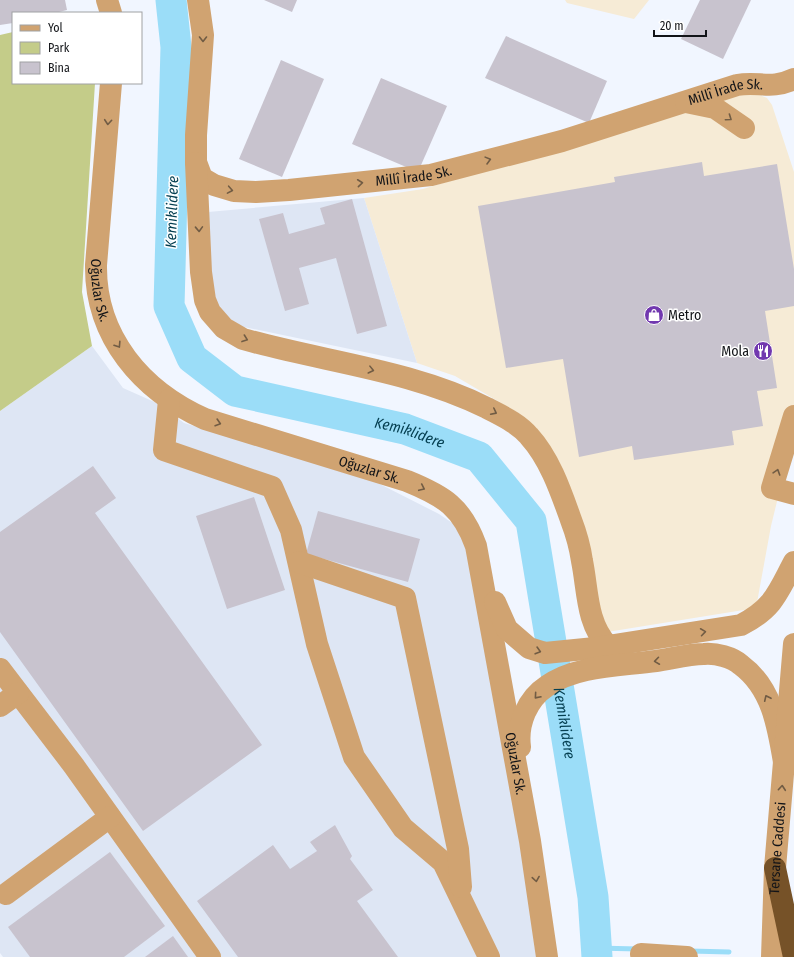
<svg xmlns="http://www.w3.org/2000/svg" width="794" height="957" font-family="'Fira Sans Condensed',sans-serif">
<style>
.commercial{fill:#f6ebd6}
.built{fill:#dee6f4}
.green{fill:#c4cc89}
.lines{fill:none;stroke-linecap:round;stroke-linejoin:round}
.stream{stroke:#9bddf8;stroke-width:5}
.river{stroke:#9bddf8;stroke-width:31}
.building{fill:#c8c3ce}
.minor{stroke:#d0a371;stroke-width:22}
.highway{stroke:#765228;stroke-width:22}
.oneway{stroke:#715c44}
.labels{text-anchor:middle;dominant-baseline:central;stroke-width:3;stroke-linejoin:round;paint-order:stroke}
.street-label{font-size:14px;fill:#121418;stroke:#fff}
.poi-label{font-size:14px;fill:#121418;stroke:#fff;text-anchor:start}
.water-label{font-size:15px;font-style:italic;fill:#064052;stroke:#fff}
</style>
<rect width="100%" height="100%" fill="#f1f6ff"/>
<g class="commercial">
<path d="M565,0H649L634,19L567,3Z"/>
<path d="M745,93L757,94L767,98L772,105L794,172V432L771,526L756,608L601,633L584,535L520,414L455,376L417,363L364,198L423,189Z"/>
</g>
<g class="built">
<path d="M364,198L417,363L239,326L211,302L208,212Z"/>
<path d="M92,346L123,388L159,404L184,423L366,477L439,514L467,533L503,702L536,957H3L0,953V411Z"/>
</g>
<path class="green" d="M13,32V83H95L82,292L92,346L0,411V35Z"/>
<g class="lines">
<g class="stream">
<path d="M596,948L638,949"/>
<path d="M690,951L729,952"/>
</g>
<path class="river" id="s1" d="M171,0L176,47L169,306L192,358L235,391L405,429L479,457L531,521L593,897L597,957"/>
</g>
<g class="building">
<path d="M0,0H65L67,10L55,13H13V23L0,25Z"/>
<path d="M264,0H297L292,12Z"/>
<path d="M700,0H751L723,59L681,39Z"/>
<path d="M506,36L607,81L589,123L485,78Z"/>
<path d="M281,60L324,79L282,177L239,159Z"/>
<path d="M381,78L447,106L418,172L352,144Z"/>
<path d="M702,162L704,176L777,164L794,269V306L765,311L777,388L757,391L763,426L732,431L734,445L634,460L632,446L579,457L563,359L506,368L478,206L615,182L614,177Z"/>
<path d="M352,199L387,326L357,334L336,258L299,268L309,304L285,311L259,219L283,213L289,234L325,224L320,208Z"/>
<path d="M93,466L116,498L95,513L262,745L143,831L0,632V532Z"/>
<path d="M254,497L285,590L227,609L196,516Z"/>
<path d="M318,511L420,539L408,582L306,554Z"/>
<path d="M335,825L352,856L350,859L373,890L357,901L398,957H238L197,901L273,845L290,869L317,851L310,842Z"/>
<path d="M110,852L165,926L124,957H30L8,927Z"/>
<path d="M173,936L188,957H145Z"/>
</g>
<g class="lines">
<g class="minor">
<path d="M107,0L111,13"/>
<path id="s2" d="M198,0L203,35L196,135V162L202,178L214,185L234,191L256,192L289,190L431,175L562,141L737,85C759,81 771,90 794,79"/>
<path id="s3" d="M111,83L96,265C95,337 142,391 205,419L407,481C444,496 462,507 476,546L530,841L547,957"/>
<path d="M686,102L715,108L744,128"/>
<path d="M196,163L201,272L205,300L210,312L224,328L243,339C324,362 411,370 487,408C502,416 518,423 529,436C550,459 561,492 571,520C576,533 580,547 582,561C588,590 586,623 608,646"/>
<path d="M169,400L164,450L272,487L291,530L317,644L354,757L403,828L443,862L489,957"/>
<path d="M794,416L772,488L794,494"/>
<path d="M299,562L405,598L458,849L461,887"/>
<path d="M495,602L507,629L529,648L545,653L595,648L741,625C774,608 778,592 794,562"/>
<path d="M0,669L74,766L210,957"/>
<path d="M0,706L18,693"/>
<path d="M520,747C517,724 527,699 547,686C576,665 621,666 656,661C671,659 688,654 704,654C716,653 732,657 741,665C772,688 778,726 784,762"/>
<path d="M6,894L110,817"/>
<path d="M641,954L687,957"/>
<path id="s4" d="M772,957L775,868L794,644"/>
</g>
<path class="highway" d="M775,868L794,957"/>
</g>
<defs><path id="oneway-chevron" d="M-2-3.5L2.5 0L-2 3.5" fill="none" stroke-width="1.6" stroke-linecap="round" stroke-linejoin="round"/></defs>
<g class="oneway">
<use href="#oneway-chevron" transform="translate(203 39) rotate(90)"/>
<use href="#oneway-chevron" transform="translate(729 118) rotate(35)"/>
<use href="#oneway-chevron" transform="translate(108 122) rotate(95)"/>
<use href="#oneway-chevron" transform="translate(488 160) rotate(-15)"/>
<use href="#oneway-chevron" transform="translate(360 183) rotate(-6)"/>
<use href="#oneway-chevron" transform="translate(230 190) rotate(10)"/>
<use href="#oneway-chevron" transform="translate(199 229) rotate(88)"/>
<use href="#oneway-chevron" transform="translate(245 339) rotate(20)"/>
<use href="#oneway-chevron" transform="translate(118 345) rotate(57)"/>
<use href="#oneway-chevron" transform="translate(371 370) rotate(14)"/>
<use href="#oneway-chevron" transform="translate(494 412) rotate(27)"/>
<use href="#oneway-chevron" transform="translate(218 423) rotate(17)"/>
<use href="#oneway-chevron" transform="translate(777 472) rotate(-72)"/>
<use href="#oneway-chevron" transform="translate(422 488) rotate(25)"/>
<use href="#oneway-chevron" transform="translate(703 632) rotate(-8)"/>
<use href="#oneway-chevron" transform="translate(538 651) rotate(16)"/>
<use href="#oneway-chevron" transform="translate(657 661) rotate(172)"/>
<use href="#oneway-chevron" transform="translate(537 696) rotate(131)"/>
<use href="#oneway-chevron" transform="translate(767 698) rotate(-115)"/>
<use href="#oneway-chevron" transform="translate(782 788) rotate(-85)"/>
<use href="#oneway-chevron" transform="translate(536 879) rotate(81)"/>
</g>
<defs>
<symbol id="shop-disc" viewBox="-11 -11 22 22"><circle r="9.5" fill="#7138af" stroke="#fff"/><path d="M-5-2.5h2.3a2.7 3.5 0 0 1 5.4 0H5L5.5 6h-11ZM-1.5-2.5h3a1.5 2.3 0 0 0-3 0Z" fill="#fff"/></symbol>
<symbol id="restaurant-disc" viewBox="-11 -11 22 22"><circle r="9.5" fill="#7138af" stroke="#fff"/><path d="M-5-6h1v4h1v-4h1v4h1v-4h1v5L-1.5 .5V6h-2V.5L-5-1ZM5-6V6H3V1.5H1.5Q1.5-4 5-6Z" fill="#fff"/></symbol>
</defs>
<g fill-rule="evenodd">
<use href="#shop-disc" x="643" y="304" width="22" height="22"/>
<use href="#restaurant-disc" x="752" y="340" width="22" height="22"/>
</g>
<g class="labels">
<g class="street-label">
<text stroke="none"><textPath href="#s2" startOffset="719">Millî İrade Sk.</textPath></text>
<text stroke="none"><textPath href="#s2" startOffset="395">Millî İrade Sk.</textPath></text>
<text stroke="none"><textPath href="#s3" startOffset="208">Oğuzlar Sk.</textPath></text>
<text stroke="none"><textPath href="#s3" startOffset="555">Oğuzlar Sk.</textPath></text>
<text stroke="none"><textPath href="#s3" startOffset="914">Oğuzlar Sk.</textPath></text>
<text stroke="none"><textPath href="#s4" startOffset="109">Tersane Caddesi</textPath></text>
</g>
<g class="poi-label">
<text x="668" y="315">Metro</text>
<text x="749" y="351" text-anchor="end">Mola</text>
</g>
<g class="water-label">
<text transform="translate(172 212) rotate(-88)">Kemiklidere</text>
<text stroke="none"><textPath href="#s1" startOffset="597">Kemiklidere</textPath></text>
<text stroke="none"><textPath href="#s1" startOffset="958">Kemiklidere</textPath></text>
</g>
</g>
<rect x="12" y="12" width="130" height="72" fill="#ffffff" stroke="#a0a1a3"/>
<rect x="20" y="25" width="20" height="6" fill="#d0a371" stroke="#a0a1a3"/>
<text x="48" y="32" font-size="12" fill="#121418">Yol</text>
<rect x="20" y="42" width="20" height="12" fill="#c4cc89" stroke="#a0a1a3"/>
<text x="48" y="52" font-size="12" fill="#121418">Park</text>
<rect x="20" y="62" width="20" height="12" fill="#c8c3ce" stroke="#a0a1a3"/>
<text x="48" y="72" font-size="12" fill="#121418">Bina</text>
<path d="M654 30v6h52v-6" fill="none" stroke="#121418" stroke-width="2"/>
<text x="660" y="30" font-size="12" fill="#121418" stroke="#ffffff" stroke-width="3" paint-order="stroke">20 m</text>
</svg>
